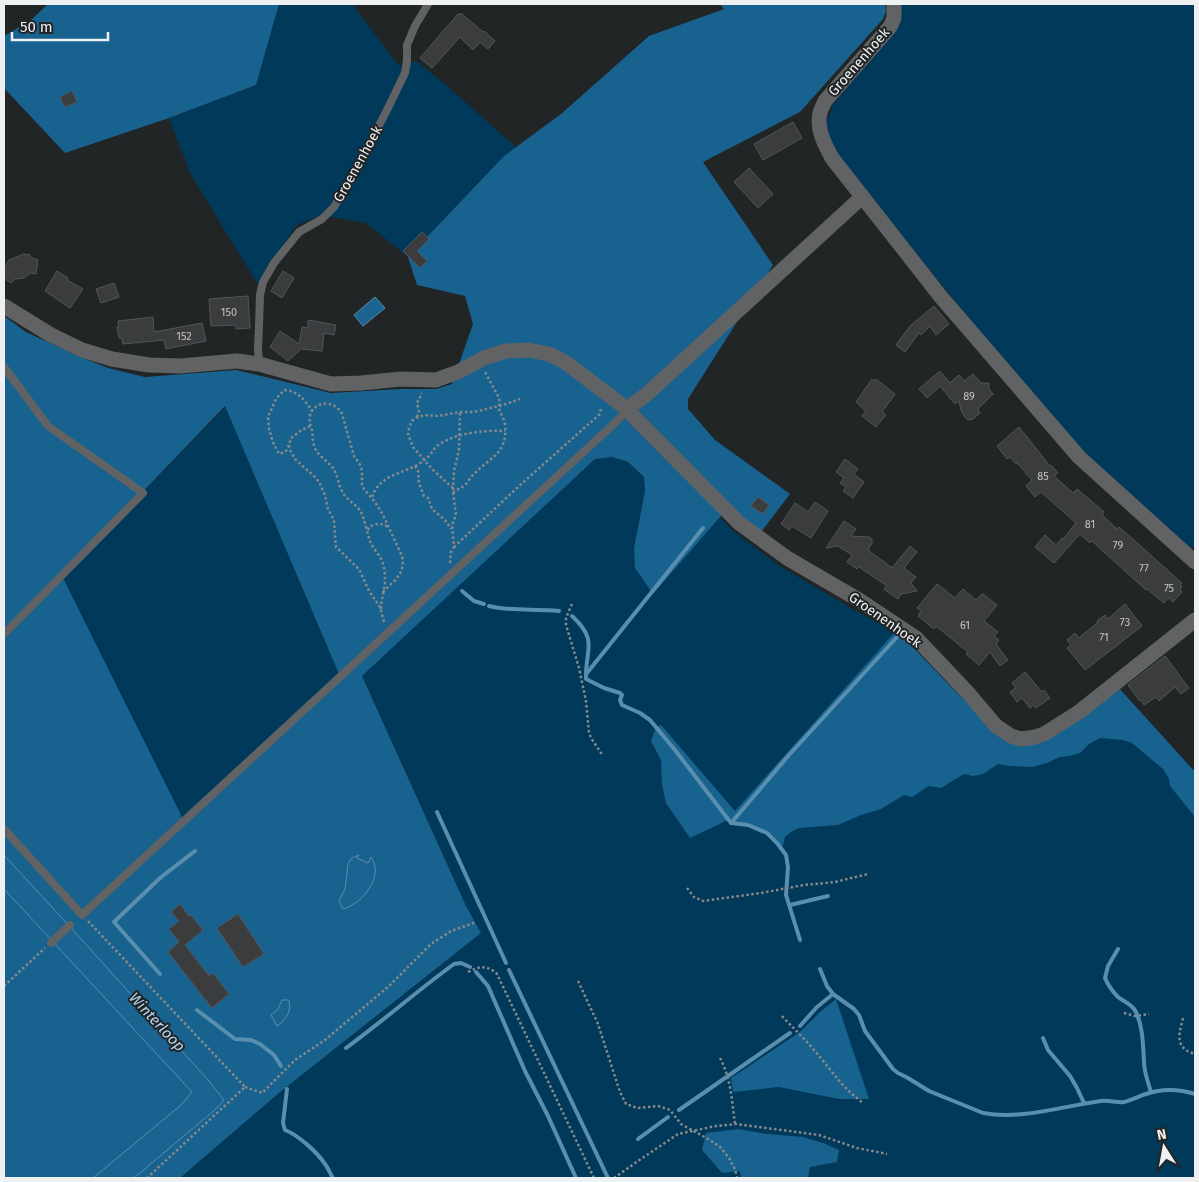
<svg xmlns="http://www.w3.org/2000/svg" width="1199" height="1182" font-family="'Fira Sans',sans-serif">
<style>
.green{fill:#003959}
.forest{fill:#18628f;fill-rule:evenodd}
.water{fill:#1b6491;stroke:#5a8eae}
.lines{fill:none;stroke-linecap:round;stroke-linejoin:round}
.stream{stroke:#5a8eae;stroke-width:4}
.building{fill:#3a3c3e;stroke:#535658}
.path{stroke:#87898a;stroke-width:2.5;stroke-dasharray:2.5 2.5;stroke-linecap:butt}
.lane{stroke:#606264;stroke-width:8}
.street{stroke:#606264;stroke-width:15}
.labels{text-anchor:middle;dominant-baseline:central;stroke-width:4;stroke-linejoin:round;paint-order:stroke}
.number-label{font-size:11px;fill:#c1c3c4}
.street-label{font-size:14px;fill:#eef0f1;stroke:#222526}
.water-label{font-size:15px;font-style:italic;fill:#b4d7f1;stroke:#222526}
</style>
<rect width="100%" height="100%" fill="#222526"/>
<g class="green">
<path d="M279,4H352L399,66L416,61L445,84L516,147L504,156L408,257L366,223L321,215L297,225L257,283L190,173L169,118L256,85Z"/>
<path d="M899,4H1195V544L1190,549L1069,438L962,310L837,155L825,126L833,105L901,17Z"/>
<path d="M226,406L339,674L183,820L62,576Z"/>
<path d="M612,457L628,462L644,477L645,491L634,548L653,593L720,517L732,530L781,567L853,609L895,632L997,732L1019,744L1118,687L1195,772V1178H180L279,1093L481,933L466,906L362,676L595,458Z"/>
</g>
<g class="forest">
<path d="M48,4H279L256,85L169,118L65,153L4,88V36L30,21Z"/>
<path d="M720,4H885L886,11L883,19L800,112L703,162L773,265L688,399V409L715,440L790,494L758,536L727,510L720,517L653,594L635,568L634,548L645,491L644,477L628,462L612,457L595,459L362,676L466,906L481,933L279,1093L180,1178H4V316L26,332L78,356L108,368L145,377L236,370L331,393L401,389H436L452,384L473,324L465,296L417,285L408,257L504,156L561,114L649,36L724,9ZM225,406L339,674L183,819L62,576Z"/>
<path d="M895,632L904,638L957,693L997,732L1019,744L1118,687L1195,772V817L1170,786L1169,779L1163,769L1132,743L1123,740L1100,738L1089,744L1080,753L1069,756L1060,757L1047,763L1032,767L1009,766L998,764L983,774L973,776L964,774L941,788L929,786L912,797L904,795L881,809L861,815L838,825L799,828L791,832L785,837L782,849C773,837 762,827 747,825C740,824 733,825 728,820L690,838L666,803L662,784L661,760L651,741L656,727L661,725L735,811Z"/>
<path d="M836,999L869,1099H839L779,1087L733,1092L731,1078L800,1032L820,1012Z"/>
<path d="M738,1129L767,1134L803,1137L823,1143L839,1150L837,1162L810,1167L808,1178H741L740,1171L722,1173L702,1150L706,1133Z"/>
</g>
<g class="water">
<path d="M375,297L385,308L363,326L354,315Z"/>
<path d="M4,855L73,930L208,1080L224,1100L216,1109L134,1178H93L181,1105L192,1092L4,889Z"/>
<path d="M359,855L357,858L368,863L371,857C385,876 362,904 343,909L339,901L345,889L348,864L352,858Z"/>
<path d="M282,1000H289C292,1011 286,1020 277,1026L271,1015L278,1009Z"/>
</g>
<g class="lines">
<g class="stream">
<path d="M462,591L474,601L484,604"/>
<path d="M489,606C512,612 536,608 559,611"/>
<path d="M572,616C599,641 585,649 586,679L604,688L620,693L622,695L620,700L622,705L640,713L650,720L675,750L731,823L748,825L767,833L777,843L786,855L788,867L786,895L800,940"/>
<path d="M587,673L703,528"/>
<path d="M437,812L506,963"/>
<path d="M731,823L789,755L897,637"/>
<path d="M790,905L828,896"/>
<path d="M1118,949L1108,966L1105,978C1108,985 1113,992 1118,997C1124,1002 1132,1004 1136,1012C1143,1027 1143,1045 1144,1062C1144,1072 1148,1082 1151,1092"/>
<path d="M820,969L827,986L833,994L854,1009L859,1015L865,1031L893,1069L898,1073L908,1078L929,1091L983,1113C1023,1120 1063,1106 1101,1101C1109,1100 1117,1103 1124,1102C1132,1100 1139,1096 1146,1094C1163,1088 1179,1089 1195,1094"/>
<path d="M509,970L608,1178"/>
<path d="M476,972L488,986L525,1071L548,1116L576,1178"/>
<path d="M160,974L114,922L160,878L195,851"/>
<path d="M197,1010L235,1039L251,1040L260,1044L274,1055L281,1066"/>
<path d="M800,1026L817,1007L833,994"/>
<path d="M1043,1038L1048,1050L1070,1076L1077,1088L1084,1103"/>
<path d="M346,1048C383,1021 417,991 454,964L461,963L470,967"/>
<path d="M287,1089L283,1123L285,1130C298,1135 317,1152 325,1164C328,1168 330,1173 333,1178"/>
<path d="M679,1110L790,1033"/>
<path d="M638,1139L668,1117"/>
</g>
</g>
<g class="building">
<path d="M461,13L483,32L484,31L495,41L488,49L480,42L473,50L460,37L432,68L420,58L458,14L459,15Z"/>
<path d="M72,91L77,102L65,107L60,97Z"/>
<path d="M793,122L802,138L763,160L754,144Z"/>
<path d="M749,168L773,194L758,208L734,182Z"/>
<path d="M422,232L429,239L417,251L427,261L420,268L403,251Z"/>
<path d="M24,254L30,255V257L38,260L36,274L31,273L24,278L15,279L11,283L4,278V269L9,260Z"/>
<path d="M57,271L68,278L67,280L83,289L70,308L45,291Z"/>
<path d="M283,271L294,278L282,298L271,291Z"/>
<path d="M114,283L119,297L101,303L96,289Z"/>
<path d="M248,296L250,328L236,329V325L211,326L209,299Z"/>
<path d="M934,306L949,324L936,335L930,326L921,335L919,333L905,352L896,345L910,326Z"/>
<path d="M153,317L154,332L202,323L206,341L166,349L164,340L123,344L122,338H119L117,327H119L118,321Z"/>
<path d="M308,320L336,325L334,335L324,333L322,351L301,349L288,361L270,347L280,331L299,344L302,327L308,328Z"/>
<path d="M940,371L950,383L959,375L964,381L973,374L981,383H989V389L993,394L978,409L980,413L973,419L968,420L965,417L961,410L959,401L955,404L940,386L927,398L919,389Z"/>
<path d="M872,379L874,381L876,379L895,394L882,412L886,415L876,427L862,416L866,411L856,402Z"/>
<path d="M1019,427L1050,466L1051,465L1058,473L1054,476L1073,493L1077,489L1096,505L1104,512L1102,515L1117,529L1119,527L1182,583L1180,585L1182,587L1180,590L1182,592L1173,602L1169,598L1164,603L1147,589L1146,590L1092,541L1090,543L1080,534L1054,563L1035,547L1045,535L1056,545L1062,538L1063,539L1076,523L1041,492L1035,497L1026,486L1032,480L1017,463L1016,464L1010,457L1007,459L997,446Z"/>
<path d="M845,459L858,469L854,474L864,482L853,498L843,491L846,487L840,483L844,478L836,472Z"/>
<path d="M758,497L769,505L763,514L751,506Z"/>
<path d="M815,502L828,511L811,538L792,526L789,530L781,524L795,503L808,512Z"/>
<path d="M844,521L856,529L851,536L869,537L872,539V543L868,550L892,568L910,546L917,552L904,568L916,577L911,583L917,591L901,594L898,599L884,589L887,586L859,567L857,569L847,562L852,555L838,546L826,548Z"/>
<path d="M937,584L955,598L963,589L976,600L982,594H983L997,605L984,621L998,632L994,636L999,640L996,644L1008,660L1000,666L990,652L979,665L966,654L968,652L936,626L934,629L918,616L921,611L917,608Z"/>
<path d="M1125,604L1142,626L1085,670L1067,648L1071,645L1067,640L1075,633L1079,638L1098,622L1097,621L1105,615L1108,619Z"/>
<path d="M1165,656L1189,688L1181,694L1175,687L1159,701L1156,697L1144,705L1141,700L1140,701L1128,685Z"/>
<path d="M1025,672L1042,692L1044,690L1050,698L1036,708L1034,705L1030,708L1022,698L1017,702L1010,692L1016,688L1012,683Z"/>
<path d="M180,904L189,916L191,915L203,930L185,945L209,976L213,973L229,994L212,1008L168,952L179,942L169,929L179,921L171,912Z"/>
<path d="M238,914L264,954L243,967L217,928Z"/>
</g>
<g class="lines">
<g class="path">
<path d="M417,417L419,412L417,403L422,393"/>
<path d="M310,426L302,430L291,438L289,445L290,450L295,459L316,478L320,484L325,495L328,509L334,520L335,537L336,547L359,569L369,591L380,607L384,622"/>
<path d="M289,445L286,451L280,454L277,451L273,442L269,429L268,417L276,399L284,390C298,391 305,400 312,411"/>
<path d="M415,466L418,470L419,483L424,496L428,498L432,509L445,520L451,529"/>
<path d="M453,488L433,470L413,447L408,434L409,428L412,421L415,418L425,415L438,416L460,412H474L503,405L520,399"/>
<path d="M453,493C457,489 462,488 466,484C469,480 472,475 476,472C492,456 508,453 505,424C504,419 501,414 499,409C499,405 500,402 499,398L485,372"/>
<path d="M372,497C380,475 399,475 417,465C422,462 426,459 430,455C432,452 434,449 437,446C454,433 484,430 505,431"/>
<path d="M368,530L369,527C376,523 381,523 388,527"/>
<path d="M454,547L519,486L600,414L601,407"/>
<path d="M450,563L451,552L454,547L452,525L456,515L453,492L454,471L459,450L460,412"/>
<path d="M572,604L566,618V625L579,668L586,701L589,732L591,738L603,756"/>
<path d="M381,609C381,599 385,590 385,579C385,572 384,564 380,557C377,552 372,547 370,541C367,532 365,521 361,512C357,505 347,500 343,493C338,485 338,475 333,468C327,460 316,455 314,445C312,440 313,435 312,430C310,425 309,421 310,415C315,400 335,400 342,414L354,456L361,466L362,472V485L364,489L375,502L383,515L402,556C406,573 394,581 383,592"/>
<path d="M687,888L694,897L703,901L761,893L804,885L835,882L868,874"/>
<path d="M88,921L245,1087L147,1178"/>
<path d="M468,972C479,966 488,965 497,974L594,1178"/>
<path d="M578,981L598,1024L620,1092L626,1104L637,1108L658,1106L670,1110L681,1124L710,1140L720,1147L729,1158L735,1169L737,1178"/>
<path d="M4,986L45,948"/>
<path d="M1124,1013L1135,1016L1149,1014"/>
<path d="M782,1016C793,1028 804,1038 814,1050C830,1068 842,1088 862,1102"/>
<path d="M1183,1018C1179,1034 1174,1048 1195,1054"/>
<path d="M720,1058C731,1078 732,1102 735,1124"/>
<path d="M245,1087L262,1093L295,1060L325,1040L389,986L431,944L451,931L474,923"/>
<path d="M614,1178L638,1161L678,1134L716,1126L736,1124L819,1135L857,1148L887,1154"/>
</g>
<g class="lane">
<path d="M259,364L258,348L259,325L260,295L263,282L274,263L299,232L322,219L334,207L353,175L386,112L405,73L407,61V45L415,26L428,4"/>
<path d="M4,367L48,426L143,493L4,634"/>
<path d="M4,829L82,915L617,421L627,409"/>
<path d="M51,943L70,925"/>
</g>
<g class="street">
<path d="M894,4V18L890,27L825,101C823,105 821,109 820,113C816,129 825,145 832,158L941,297L1079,457L1195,562"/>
<path d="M4,306L51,335L82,350L112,359L149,365L180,366L237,361L259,364L331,384L361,383L401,379L436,380L458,372L484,358L506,351L528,350L549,354L565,362L627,409L633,416L739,523L787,558L859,600L916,638L969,694L996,726L1011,736L1021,739L1035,737L1044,734L1079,712L1195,620"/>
<path d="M627,409L647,394L862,197"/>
</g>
</g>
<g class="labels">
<g class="number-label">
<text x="229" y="312">150</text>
<text x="184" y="336">152</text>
<text x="969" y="396">89</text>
<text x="1043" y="476">85</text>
<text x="1090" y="524">81</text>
<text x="1118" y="545">79</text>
<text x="1144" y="568">77</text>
<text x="1169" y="588">75</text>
<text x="1125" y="622">73</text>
<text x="965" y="625">61</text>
<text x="1104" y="637">71</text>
</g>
<g class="street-label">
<text transform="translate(859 62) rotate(-49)">Groenenhoek</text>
<text transform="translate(358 164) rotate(-61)">Groenenhoek</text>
<text transform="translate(885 620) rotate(35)">Groenenhoek</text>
</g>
<g class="water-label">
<text transform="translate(157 1022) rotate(47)">Winterloop</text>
</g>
</g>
<rect width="1199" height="1182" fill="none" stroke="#eef0f1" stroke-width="10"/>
<g transform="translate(1164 1147) rotate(349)" stroke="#222526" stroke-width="4" paint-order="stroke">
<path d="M0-4L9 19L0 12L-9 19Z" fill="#eef0f1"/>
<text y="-8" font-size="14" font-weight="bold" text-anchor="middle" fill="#eef0f1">N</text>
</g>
<path d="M12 32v8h96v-8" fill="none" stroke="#eef0f1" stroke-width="2.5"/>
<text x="20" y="32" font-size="15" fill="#eef0f1" stroke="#222526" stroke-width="4" paint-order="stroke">50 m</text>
</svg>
